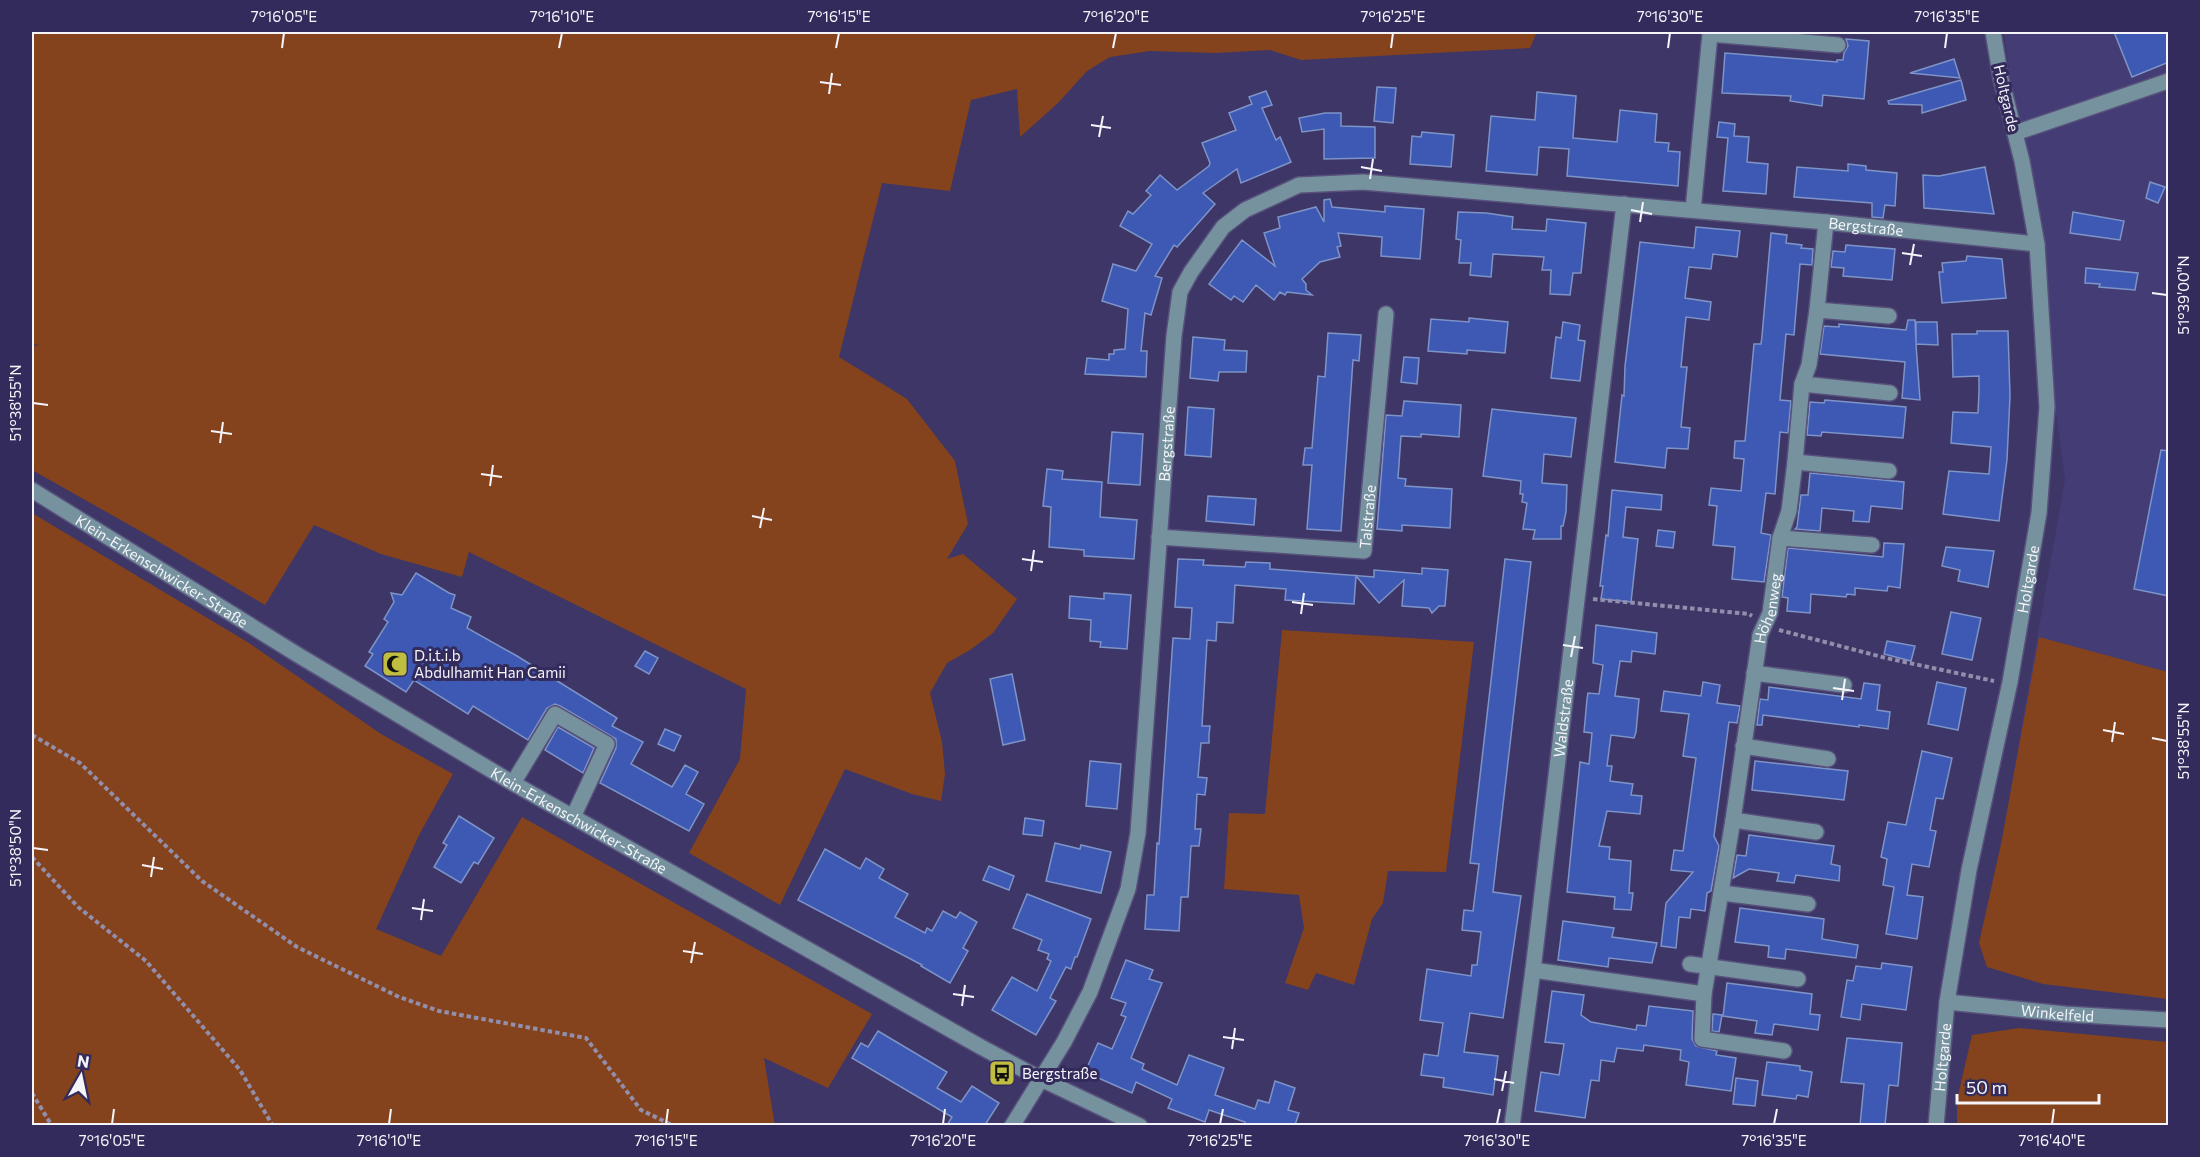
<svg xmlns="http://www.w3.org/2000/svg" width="2200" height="1157" font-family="Commissioner,sans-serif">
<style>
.built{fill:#443c74}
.green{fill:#84431d}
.building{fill:#3e59b4;stroke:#7e93c7;stroke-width:1.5}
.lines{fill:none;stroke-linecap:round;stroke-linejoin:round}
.minor-casing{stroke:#57517c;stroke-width:18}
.path{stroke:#928eab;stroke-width:4;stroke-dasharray:4.5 3;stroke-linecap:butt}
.minor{stroke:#76929f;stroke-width:15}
.ticks{fill:none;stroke:#f4f4fa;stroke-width:2}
.labels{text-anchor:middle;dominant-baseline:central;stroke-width:6;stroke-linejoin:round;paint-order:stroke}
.street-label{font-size:15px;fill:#f4f4fa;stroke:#332b5b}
.poi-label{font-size:15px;fill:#f4f4fa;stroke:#332b5b;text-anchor:start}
.neatline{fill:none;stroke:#f4f4fa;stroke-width:2}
.ticks-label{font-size:15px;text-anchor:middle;fill:#f4f4fa}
</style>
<rect width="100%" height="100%" fill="#3d3667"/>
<path class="built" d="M2004,32H2168V672L2039,638L2001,844L2065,479Z"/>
<g class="green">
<path d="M32,32H1537L1530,48L1301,60L1270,50L1215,53L1150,51L1110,57L1087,71L1058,103L1020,137L1017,89L971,100L950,191L882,183L839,357L907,399L955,461L968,524L947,559L963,554L1017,599L993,633L970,650L947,663L930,693L942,742L945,774L941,801L912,794L845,769L780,905L689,853L740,759L746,689L469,552L462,577L381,554L314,525L265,605L149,536L32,470V345L40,346L32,343Z"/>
<path d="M32,513L249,643L381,734L453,774L420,833L376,929L441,956L522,817L872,1014L828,1088L764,1058L775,1126L32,1125Z"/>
<path d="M1282,630L1474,642L1446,872L1388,871L1383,903L1372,919L1354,985L1316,973L1308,990L1285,983L1304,928L1299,895L1224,889L1229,813L1265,814Z"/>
<path d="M2039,637L2168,672V999L2043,984L1987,967L1979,943L2001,844Z"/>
<path d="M2019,1028L2168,1042V1125H1957V1100L1972,1035Z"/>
</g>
<g class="building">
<path d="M2114,32H2169V62L2132,77Z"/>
<path d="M1846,39L1869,41L1864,99L1823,95L1822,106L1790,101L1791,96L1722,93L1725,53L1837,62V60H1843L1844,53L1848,46Z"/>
<path d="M1954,59L1960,78L1910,73Z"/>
<path d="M1961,80L1966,100L1922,113V105L1889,104L1888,101Z"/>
<path d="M1377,87L1396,88L1393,123L1374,121Z"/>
<path d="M1266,91L1272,105L1262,108L1276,140L1280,137L1291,162L1241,183L1237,169L1203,193L1215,204L1177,247L1174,245L1155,276L1162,278L1151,315L1145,313L1141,351H1147L1146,377L1085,374L1087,358L1109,360V354H1114V350L1125,349L1128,309L1102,301L1113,264L1136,271L1152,244L1120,226L1128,211L1133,214L1151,195L1146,191L1160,175L1177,190L1209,166L1210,163L1202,143L1236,130L1229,113L1252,104L1249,97Z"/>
<path d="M1537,92L1576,96L1573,138L1617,142L1620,110L1657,114L1655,142L1669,143L1668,151L1680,152L1678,186L1567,176L1569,149L1539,147L1537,175L1486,171L1491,116L1535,120Z"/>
<path d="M1325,113H1341V126L1375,127V158L1324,159V129L1302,132L1299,118Z"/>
<path d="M1719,122L1735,124L1734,136L1749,137L1747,162L1768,164L1766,194L1723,191L1728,138L1717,137Z"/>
<path d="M1422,132L1454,135L1451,167L1410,164L1412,136L1421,137Z"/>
<path d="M1848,164L1866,166V170L1897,173L1895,206L1885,205L1883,218L1872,217V203L1794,197L1797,167L1848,171Z"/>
<path d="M1985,167L1994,214L1924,208L1923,175L1939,176Z"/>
<path d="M2150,182L2165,187L2158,203L2146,198Z"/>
<path d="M1330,199L1332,207L1385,212V206L1424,209L1420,259L1381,256L1382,237L1338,233L1341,246L1337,247L1340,257L1320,262L1302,279L1306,284V290L1312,295L1287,292L1285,295L1280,292L1274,300L1256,285L1243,302L1234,296L1231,300L1209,284L1242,240L1275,266L1264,233L1280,228L1278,217L1316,207L1324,222V200Z"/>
<path d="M1458,212L1486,213L1513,217L1512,229L1546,231L1547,219L1586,223L1581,273H1573L1570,295L1550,294L1551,270H1542L1544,257L1493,254L1491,277L1470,275L1471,263H1459L1461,240L1456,239Z"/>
<path d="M2073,212L2124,221L2120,240L2070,233Z"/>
<path d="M1696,227L1740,231L1737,257L1713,254L1711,269L1689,267L1685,298L1711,302L1709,320L1686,317L1681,367H1687L1681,427L1690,428L1688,449L1667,448L1665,468L1615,462L1622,395L1624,396L1625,366L1640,242L1694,248Z"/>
<path d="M1771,233L1787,235L1786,243L1802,245L1801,248L1813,249L1812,265L1800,264L1794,335L1786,334L1780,400L1791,401L1788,433L1780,432L1775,494L1766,493L1761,533L1771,535L1764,582L1732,579L1735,547L1713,545L1717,506L1709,505L1711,488L1741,491L1744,459L1734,458L1735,441H1745L1754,344H1761L1762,336Z"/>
<path d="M1846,245L1895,249L1892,280L1843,276L1844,268L1831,267L1833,251L1845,252Z"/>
<path d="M1967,256L2002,259L2006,298L1942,303L1939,272H1943L1942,263L1966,261Z"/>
<path d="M2086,268L2138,273L2135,290L2099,287L2100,284L2085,283Z"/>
<path d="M1469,318L1508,322L1505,353L1467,350V354L1428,351L1431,319L1469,322Z"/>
<path d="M1908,320H1915L1916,343V322H1937L1938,345L1916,344L1920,400L1902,398L1905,362L1820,354L1824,326L1839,327V324L1906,330Z"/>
<path d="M1563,322L1580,325L1578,340L1585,341L1580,381L1551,378L1556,337L1561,338Z"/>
<path d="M1977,331H2008L2010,396L2007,460L1999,521L1943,514L1949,471L1989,474L1991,447L1951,443L1953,412L1978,413L1979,392V376L1953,377L1952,334H1977Z"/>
<path d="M1328,333L1361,335L1359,361L1353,360L1341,531L1307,529L1312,465H1303L1305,448H1312L1318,376L1325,377Z"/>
<path d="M1193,337L1225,340L1224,350L1247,351L1246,372H1219L1218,381L1190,378Z"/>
<path d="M1404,357L1419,358L1417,384L1401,382Z"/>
<path d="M1825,400L1906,407L1903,438L1822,432L1821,436L1807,435L1810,402L1824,403Z"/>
<path d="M1404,401L1461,405L1459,437L1421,434V437L1401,436L1398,478L1406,479L1405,486L1452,489L1450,528L1402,525V531L1377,529L1386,415L1402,416Z"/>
<path d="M1188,407L1214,409L1211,457L1185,455Z"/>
<path d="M1492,409L1576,418L1571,457L1544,454L1542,483L1567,485L1566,512L1563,526H1561V539H1533L1535,530L1523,529L1527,503L1522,502L1523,494H1520L1521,481L1483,476Z"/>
<path d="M1112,432L1143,434L1140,485L1108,483Z"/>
<path d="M2161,450L2169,451V596L2134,589Z"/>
<path d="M1047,469L1063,471L1062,479L1102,482L1100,517L1137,520L1134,559L1084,556V550L1049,547L1051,507L1043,506Z"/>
<path d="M1810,473L1904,482L1902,509L1871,506L1869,522L1853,521L1854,511L1822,508L1820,531L1795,529L1797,527L1801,495H1808Z"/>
<path d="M1612,490L1662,495L1661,510L1626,507L1623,537L1638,539L1631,602L1601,599L1603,586H1600L1606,535L1608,536Z"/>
<path d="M1208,496L1256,499L1254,525L1206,521Z"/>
<path d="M1658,530L1675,532L1673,548L1656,546Z"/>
<path d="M1884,543L1904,544L1900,588L1888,586L1887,591L1855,588V595L1847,594L1846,597L1811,594L1810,613L1787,611L1788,598L1782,597L1788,548L1883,557Z"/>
<path d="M1946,547L1994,551L1988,587L1958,581L1960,570L1942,566Z"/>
<path d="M1178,559L1204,560L1203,565L1245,567L1246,562L1270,563V569L1374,577V570L1422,574V568L1448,570L1445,606H1439L1432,613L1429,608L1402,606L1404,580L1379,603L1356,576L1354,604L1285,600L1286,589L1235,585L1233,623L1217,622L1216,641L1207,640L1202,726H1210L1209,735V743H1201L1198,777L1207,778L1205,795L1197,794L1195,829H1201L1199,846H1191L1188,897H1181L1179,931L1145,929L1147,895H1154L1157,843L1159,844L1173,638L1190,639L1192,608L1175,607Z"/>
<path d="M1505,559L1531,562L1493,892L1521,896L1503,1018L1470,1013L1464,1052L1498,1056L1493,1095L1443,1087L1444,1078L1421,1075L1424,1054L1438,1056L1443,1023L1420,1020L1427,969L1471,976L1472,965H1477L1481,932L1462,930L1464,910L1473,911L1479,864L1470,863Z"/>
<path d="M416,573L449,593L455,595L451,608L471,617L467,628L517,656L617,718L612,726L643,742L631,764L672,787L685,765L698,772L686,794L704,804L689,831L600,783L616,748V739L560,706L555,704L547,708L528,740L473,706L468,714L414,680L406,692L365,666L373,654L369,652L388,622L384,619L394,602L391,593L402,595Z"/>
<path d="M1104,593L1131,595L1127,649L1100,647L1101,642L1090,641L1091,620L1069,618L1070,596L1104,599Z"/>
<path d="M1951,612L1981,618L1972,660L1942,654Z"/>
<path d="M1596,625L1657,633L1655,654L1632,651L1631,662L1620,661L1615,696L1639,699L1636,732L1634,738L1611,735L1607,766H1612L1610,781L1633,784L1631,795L1642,796L1640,814L1607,811L1599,846L1610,847L1609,859L1631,861L1629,893H1633L1631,910L1614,909L1615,897L1567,892L1580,762L1589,764L1592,733L1584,732L1587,699L1588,693L1599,694L1603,665L1593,663Z"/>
<path d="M1887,641L1915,646L1911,661L1884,654Z"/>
<path d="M645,651L658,658L649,674L635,666Z"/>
<path d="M1012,674L1025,740L1003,745L990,679Z"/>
<path d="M1703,682L1720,685L1717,703L1740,706L1737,723L1729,722L1714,836L1719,846L1711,891L1707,893L1705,911L1691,909L1690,918L1679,917L1676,948L1661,946L1666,903L1693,872L1671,870L1674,850L1683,851L1696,758L1683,756L1689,714L1661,711L1664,691L1701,696Z"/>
<path d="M1937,682L1966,688L1958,730L1928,724Z"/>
<path d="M1864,683L1880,685L1877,710L1890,712L1888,729L1859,725V727L1763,715L1762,725H1757L1760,699L1768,700L1769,687L1861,699Z"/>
<path d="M558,727L594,748L583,773L545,750Z"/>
<path d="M665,729L681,736L674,751L658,744Z"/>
<path d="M1922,751L1952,758L1943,799L1936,798L1930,830L1936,831L1929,867L1912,864L1907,895L1923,897L1917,939L1886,934L1894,887L1883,885L1887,859L1881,857L1888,822L1906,825Z"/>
<path d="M1090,761L1121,764L1117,809L1086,806Z"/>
<path d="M1755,761L1848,771L1844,800L1752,790Z"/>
<path d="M459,816L494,838L478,864L474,862L461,883L434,867L447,845L443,843Z"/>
<path d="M1025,818L1044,821L1042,836L1023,834Z"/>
<path d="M1749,835L1834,846L1831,864L1840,866L1839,881L1796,875L1794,883L1786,882L1777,881L1779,873L1749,869L1733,878L1737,855L1746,856Z"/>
<path d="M1055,843L1080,849L1081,845L1111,852L1101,893L1046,881Z"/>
<path d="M825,849L860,869L866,858L884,869L879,878L908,894L895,917L925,933L927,928L932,931L943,911L956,918L960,912L977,922L963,948L968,951L950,983L921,966L922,965L798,900Z"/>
<path d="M989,866L1014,876L1009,890L983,880Z"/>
<path d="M1027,894L1091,919L1077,957H1075L1071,969L1066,967L1050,998L1056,1001L1036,1035L992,1010L1012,977L1037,991L1051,961L1047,959L1049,954L1038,950L1042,940L1013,928Z"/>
<path d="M1740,908L1824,919L1822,939L1858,945L1856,958L1786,949L1785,959L1768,957L1769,946L1735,942Z"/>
<path d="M1563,921L1614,928L1612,937L1657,943L1652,963L1609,958L1608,967L1558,960Z"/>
<path d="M1126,960L1153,970L1149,979L1162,983L1131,1058L1144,1064L1142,1069L1177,1085L1189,1055L1224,1068L1215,1095L1255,1109L1258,1100L1269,1103L1275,1081L1295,1088L1288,1110L1299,1113L1295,1125H1244L1245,1122L1209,1110L1205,1122L1168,1108L1172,1099L1136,1082L1132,1093L1085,1072L1098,1043L1112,1049L1126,1017L1121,1015L1126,1003L1111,998Z"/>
<path d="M1882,963L1912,967L1906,1010L1862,1004L1860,1020L1841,1017L1847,980L1853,981L1856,966L1881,969Z"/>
<path d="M1727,983L1812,994L1810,1014L1820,1015L1818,1030L1774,1024L1772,1035L1755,1033L1757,1021L1723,1016Z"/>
<path d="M1552,991L1584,995L1581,1015L1591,1022L1636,1030L1637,1025L1646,1026L1649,1006L1693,1011L1692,1039L1696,1046L1717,1051L1716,1055L1736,1058L1731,1091L1686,1085L1689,1062L1680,1060L1681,1050L1644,1045L1643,1051L1617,1048L1614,1062L1601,1060L1599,1081L1591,1080L1585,1118L1535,1111L1541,1072L1559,1075L1564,1044L1545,1042Z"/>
<path d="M1713,1014L1722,1015L1719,1032L1712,1031Z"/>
<path d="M878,1031L947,1072L937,1088L961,1102L972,1086L999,1103L985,1125H947L952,1117L852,1058L861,1043L868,1047Z"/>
<path d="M1847,1038L1902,1043L1898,1086L1889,1085L1885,1125H1860L1864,1084L1841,1082Z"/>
<path d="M1767,1062L1800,1066V1070L1812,1072L1808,1097L1797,1095L1796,1099L1762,1095Z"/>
<path d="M1736,1078L1758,1081L1755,1106L1733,1104Z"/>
</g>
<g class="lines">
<defs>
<g id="minor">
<path d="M2015,133L2168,81"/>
<path d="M1693,210L1710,34L1838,45"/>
<path d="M1817,310L1889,316"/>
<path d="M1802,384L1890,393"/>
<path d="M1795,462L1889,471"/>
<path id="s1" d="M32,490L298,655L511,782L981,1047L1041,1079L1140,1126"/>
<path id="s2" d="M1159,537L1364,551L1386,314"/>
<path d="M1780,538L1872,545"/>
<path d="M1754,673L1844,685"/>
<path d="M1743,746L1828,759"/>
<path d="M513,783L555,714L607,744L573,817"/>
<path d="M1733,820L1816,832"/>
<path d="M1722,893L1808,904"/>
<path d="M1690,964L1798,979"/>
<path id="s3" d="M1533,970L1704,994L1733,820L1760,635L1770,613L1780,538L1789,511L1795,462L1802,384L1809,365L1817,310L1826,222"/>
<path d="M1704,994L1702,1039L1784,1051"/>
<path id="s4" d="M1947,1002L2065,1014L2168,1020"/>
<path id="s5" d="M1012,1126L1064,1042L1090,992L1128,889L1138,833L1174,336L1180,292L1191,272L1223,227L1245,210L1299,185L1363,182L1826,222L2037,244"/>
<path id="s6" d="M1512,1126L1533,970L1624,204"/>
<path id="s7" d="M1936,1126L1947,1002L1969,870L2010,682L2039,513L2047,407L2037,244L2022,161L2001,79L1993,32"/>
</g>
</defs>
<use href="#minor" class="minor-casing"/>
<g class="path">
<path d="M1593,599L1749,614L1752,616"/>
<path d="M1779,630L1886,658L1994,681"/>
<path d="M32,735L80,763L202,881L297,947L399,997L439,1011L586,1038L641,1110L674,1126"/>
<path d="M32,857L78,907L146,961L240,1070L273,1126"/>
<path d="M32,1093L52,1126"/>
</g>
<use href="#minor" class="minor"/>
</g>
<path class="ticks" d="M282,48L284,33M559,48L562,33M836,48L839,33M1113,48L1116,33M1391,48L1393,33M1668,48L1670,33M1945,48L1947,33M820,82L841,85M829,94L832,73M1091,125L1111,128M1099,137L1103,116M1361,167L1382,171M1370,179L1373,159M1631,210L1652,214M1640,222L1643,202M1902,253L1922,256M1910,265L1914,244M2152,293L2167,295M33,403L48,405M211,431L232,434M220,443L223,422M481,474L502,477M490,486L493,465M752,516L772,520M760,528L764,508M1022,559L1043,562M1031,571L1034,550M1292,602L1313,605M1301,614L1304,593M1563,645L1583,648M1571,657L1575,636M1833,688L1854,691M1842,700L1845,679M2103,730L2124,734M2152,738L2167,741M2112,742L2115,722M33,848L48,850M142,865L163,869M151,877L154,857M412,908L433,911M421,920L424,899M683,951L703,954M691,963L695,942M953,994L974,997M962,1006L965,985M1223,1037L1244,1040M1232,1049L1235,1028M1494,1079L1514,1083M1502,1091L1506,1071M112,1124L114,1109M389,1124L391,1109M666,1124L668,1109M943,1124L945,1109M1220,1124L1223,1109M1497,1124L1500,1109M1774,1124L1777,1109M2052,1124L2054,1109"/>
<defs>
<symbol id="mosque-square" viewBox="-11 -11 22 22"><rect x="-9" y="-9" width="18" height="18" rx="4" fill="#c0be40" stroke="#332b5b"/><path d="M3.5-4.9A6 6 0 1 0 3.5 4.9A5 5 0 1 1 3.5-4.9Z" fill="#111"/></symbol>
<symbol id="bus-square" viewBox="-11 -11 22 22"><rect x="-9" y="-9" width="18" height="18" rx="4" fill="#c0be40" stroke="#332b5b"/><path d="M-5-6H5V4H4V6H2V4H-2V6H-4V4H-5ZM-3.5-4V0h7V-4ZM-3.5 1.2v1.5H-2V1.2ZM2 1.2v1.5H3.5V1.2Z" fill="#111"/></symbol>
</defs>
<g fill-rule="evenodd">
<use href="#mosque-square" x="380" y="649" width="30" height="30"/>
<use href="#bus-square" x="987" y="1058" width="30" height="30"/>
</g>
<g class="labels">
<g class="street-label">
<text transform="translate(2007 98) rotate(77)">Holtgarde</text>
<text stroke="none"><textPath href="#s5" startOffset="1599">Bergstraße</textPath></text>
<text stroke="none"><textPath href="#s5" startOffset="712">Bergstraße</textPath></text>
<text stroke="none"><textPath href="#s2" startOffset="240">Talstraße</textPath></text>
<text stroke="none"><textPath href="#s1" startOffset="153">Klein-Erkenschwicker-Straße</textPath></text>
<text stroke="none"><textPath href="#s7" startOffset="555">Holtgarde</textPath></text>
<text stroke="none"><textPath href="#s3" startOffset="564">Höhenweg</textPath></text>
<text stroke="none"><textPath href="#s6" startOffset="411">Waldstraße</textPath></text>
<text stroke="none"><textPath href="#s1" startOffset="639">Klein-Erkenschwicker-Straße</textPath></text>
<text stroke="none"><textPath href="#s4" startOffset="111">Winkelfeld</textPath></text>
<text stroke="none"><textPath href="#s7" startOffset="69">Holtgarde</textPath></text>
</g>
<g class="poi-label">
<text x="414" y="655">D.i.t.i.b<tspan x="414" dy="17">Abdulhamit Han Camii</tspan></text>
<text x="1022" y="1073">Bergstraße</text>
</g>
</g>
<rect width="2200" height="1157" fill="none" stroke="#332b5b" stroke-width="66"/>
<g transform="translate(81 1076) rotate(9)" stroke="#332b5b" stroke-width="4.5" paint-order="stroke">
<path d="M0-4.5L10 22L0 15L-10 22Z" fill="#f4f4fa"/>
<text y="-9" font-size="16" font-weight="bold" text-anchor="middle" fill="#f4f4fa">N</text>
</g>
<path d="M1957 1094v9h142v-9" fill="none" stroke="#f4f4fa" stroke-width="3"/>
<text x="1966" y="1094" font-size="18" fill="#f4f4fa" stroke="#332b5b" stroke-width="4.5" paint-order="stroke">50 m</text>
<rect x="33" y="33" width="2134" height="1091" class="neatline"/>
<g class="ticks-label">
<text x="284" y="22">7°16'05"E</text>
<text x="562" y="22">7°16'10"E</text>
<text x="839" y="22">7°16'15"E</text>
<text x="1116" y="22">7°16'20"E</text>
<text x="1393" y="22">7°16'25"E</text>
<text x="1670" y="22">7°16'30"E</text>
<text x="1947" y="22">7°16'35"E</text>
<text transform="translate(2184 295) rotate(-90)" y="5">51°39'00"N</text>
<text transform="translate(16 403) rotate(-90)" y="5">51°38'55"N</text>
<text transform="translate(2184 741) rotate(-90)" y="5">51°38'55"N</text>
<text transform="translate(16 848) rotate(-90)" y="5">51°38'50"N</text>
<text x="112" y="1146">7°16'05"E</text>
<text x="389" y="1146">7°16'10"E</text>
<text x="666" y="1146">7°16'15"E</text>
<text x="943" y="1146">7°16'20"E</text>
<text x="1220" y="1146">7°16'25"E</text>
<text x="1497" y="1146">7°16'30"E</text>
<text x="1774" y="1146">7°16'35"E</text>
<text x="2052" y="1146">7°16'40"E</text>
</g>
</svg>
